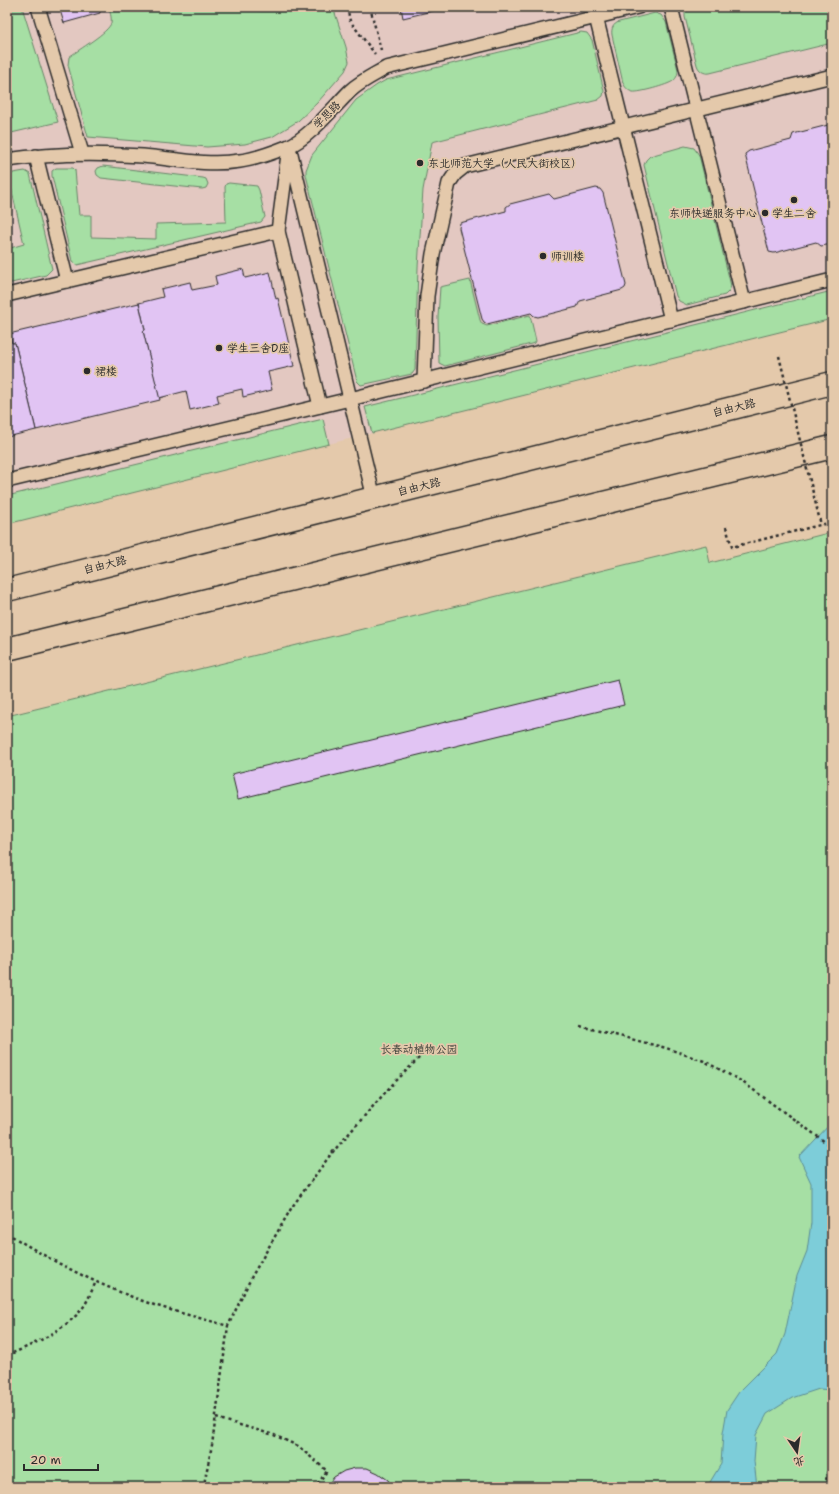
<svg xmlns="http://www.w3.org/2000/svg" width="839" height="1494" font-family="'Shantell Sans','LXGW WenKai TC',sans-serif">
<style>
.built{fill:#e3c8c1}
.green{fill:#a6dfa4;stroke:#688568}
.water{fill:#7dcdd9;stroke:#5c8c93}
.building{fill:#e1c4f3;stroke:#2b2b2b}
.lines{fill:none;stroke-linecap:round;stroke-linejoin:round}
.service-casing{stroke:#2b2b2b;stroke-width:16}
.primary-casing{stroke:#2b2b2b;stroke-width:25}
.path{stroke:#2b2b2b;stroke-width:2.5;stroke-dasharray:3 3;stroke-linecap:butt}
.service{stroke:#e4c9ab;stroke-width:13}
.primary{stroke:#e4c9ab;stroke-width:22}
.path-bridge{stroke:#2b2b2b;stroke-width:2.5;stroke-dasharray:3 3;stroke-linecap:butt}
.poi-dot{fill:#2b2b2b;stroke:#e4c9ab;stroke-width:1.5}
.labels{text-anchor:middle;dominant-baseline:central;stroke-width:3.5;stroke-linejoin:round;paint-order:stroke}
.street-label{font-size:11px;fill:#2b2b2b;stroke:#e4c9ab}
.poi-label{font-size:11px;fill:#2b2b2b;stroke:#e4c9ab;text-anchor:start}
.park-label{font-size:11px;fill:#373d37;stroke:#e4c9ab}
</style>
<rect width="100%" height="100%" fill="#e4c9ab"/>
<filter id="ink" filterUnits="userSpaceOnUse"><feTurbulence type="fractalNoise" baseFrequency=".025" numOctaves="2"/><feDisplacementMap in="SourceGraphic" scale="8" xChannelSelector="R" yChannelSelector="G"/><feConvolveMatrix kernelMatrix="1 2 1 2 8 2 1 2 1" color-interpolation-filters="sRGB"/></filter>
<g filter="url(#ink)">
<path class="built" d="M7,7H832V319L7,524Z"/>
<g class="green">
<path d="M7,7H22L58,122L7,134Z"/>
<path d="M108,7H218L262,11H289L311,7H333L346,47L349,62L345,71L317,103L298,121L272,137L245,144L207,147L88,137L68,65L69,57C78,50 109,32 111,23C112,18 110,11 108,7Z"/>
<path d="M687,7H832V43L710,73C704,74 699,71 697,65L685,17V12Z"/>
<path d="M655,13L661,15L666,22L678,70C678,74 677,78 673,81C668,85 639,93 633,92C628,91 625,87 623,83L612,35C611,29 613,24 619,22Z"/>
<path d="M581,32L587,33L592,40L604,91L603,96L598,100L432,142L423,190L418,267L415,370L412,374L361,385L357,381L306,175V170L312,155L356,100L377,85L386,80Z"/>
<path d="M685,146L694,148L699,155L731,286L729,291L725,295L687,305L679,301L676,296L644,165L646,160L650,156Z"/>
<path d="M103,166L203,178L206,179L208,184L206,188L202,189L101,178L97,175L96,171L98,168Z"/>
<path d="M56,168H73L75,170L79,215H91V237L156,239V224L226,222L225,187L226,184L229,183L257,186L259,190L265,217L261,222L77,265L72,261L52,176V171Z"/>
<path d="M25,171L30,174L52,269L46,275L7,284V249L24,244L9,178L13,173Z"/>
<path d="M470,280L480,320L482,324L487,326L530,315L536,341L535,343L445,366L439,363L438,317L440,287Z"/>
<path d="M832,291V319L372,433L365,407Z"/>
<path d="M323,419L329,444L7,524V496Z"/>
<path d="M832,532V1487H7V716L706,545L710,563Z"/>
</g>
<path class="water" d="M832,1122V1390L819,1389L792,1398L767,1414L756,1435L754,1461L757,1487H707L721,1464L723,1433L727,1410L739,1392L777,1354L785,1334L797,1276L807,1251L811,1223V1183L799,1157Z"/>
<g class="building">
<path d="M59,7H99L100,13L64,23Z"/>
<path d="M401,7H449L403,18Z"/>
<path d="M832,124V244L821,246L816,242L774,253L769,252L745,154L749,151L791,140L793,134Z"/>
<path d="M596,188L600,189L603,193L626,285L625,288L622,290L580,301L577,307L538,317L534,316L531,313L487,324L484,322L482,319L459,228L460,223L506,211V207L510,204L549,194L554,199Z"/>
<path d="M243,269L245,278L270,272L276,299L278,298L294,366L268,372L272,390L243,397L242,389L217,395L219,403L190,410L186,391L159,398L143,331L145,330L139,303L163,297L161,289L190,282L192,290L217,285L215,276Z"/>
<path d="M139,303L145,330L143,331L160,400L36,430L15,343H12L9,334Z"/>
<path d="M7,324L12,343H15L36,430L7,437Z"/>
<path d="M618,680L624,705L238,799L232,774Z"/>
<path d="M355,1468H367L378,1473L388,1480L392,1487H326L334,1477L344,1471Z"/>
</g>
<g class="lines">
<defs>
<g id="service">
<path d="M38,7L82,153"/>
<path d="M671,7L744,302"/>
<path d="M596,17L671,320"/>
<path d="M291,154L374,498"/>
<path d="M36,156L67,281"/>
<path d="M7,160C52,153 97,153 143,156C175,159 208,166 240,161C256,159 272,153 287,147C309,138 333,108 350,91C361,81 374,75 386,68L638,7"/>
<path d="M278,231L320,406"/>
<path d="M7,295L278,231L289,147"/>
<path d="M424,381L427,296L433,254L449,183L455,174L465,166L832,76"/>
<path d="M7,481L350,399L832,280"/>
</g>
<g id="primary">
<path d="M7,590L832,383"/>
<path d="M7,649L832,447"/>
</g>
</defs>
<use href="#service" class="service-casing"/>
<use href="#primary" class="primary-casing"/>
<g class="path">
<path d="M347,7L350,21L375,54"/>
<path d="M370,7L381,50"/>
<path d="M726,527L732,547L832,522"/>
<path d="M580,1026L666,1048L704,1061L741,1081L832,1147"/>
<path d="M7,1233C48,1259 90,1281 135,1298C165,1310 198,1317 228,1326"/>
<path d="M7,1355C30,1347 66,1329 81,1310C88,1302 91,1291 96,1282"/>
<path d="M216,1418L274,1435L298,1446L327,1471L319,1482L317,1487"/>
<path d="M825,1486L832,1450"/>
<path d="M202,1487L204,1484L212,1445L228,1326L252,1276L292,1207L331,1154L390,1087L420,1057"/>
</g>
<use href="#service" class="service"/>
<use href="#primary" class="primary"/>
<path class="path-bridge" d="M779,356L821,525"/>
</g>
</g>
<g class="poi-dot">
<circle cx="420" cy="163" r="4"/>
<circle cx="794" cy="200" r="4"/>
<circle cx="765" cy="213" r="4"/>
<circle cx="543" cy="256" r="4"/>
<circle cx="219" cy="348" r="4"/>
<circle cx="87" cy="371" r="4"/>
</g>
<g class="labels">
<g class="street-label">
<text transform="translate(327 115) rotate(-45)">学思路</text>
<text transform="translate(734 408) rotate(-14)">自由大路</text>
<text transform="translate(419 487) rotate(-14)">自由大路</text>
<text transform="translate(105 565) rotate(-14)">自由大路</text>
</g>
<g class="poi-label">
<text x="428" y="163">东北师范大学（人民大街校区）</text>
<text x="757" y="213" text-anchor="end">东师快递服务中心</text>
<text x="794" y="213" text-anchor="middle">学生二舍</text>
<text x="551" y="256">师训楼</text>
<text x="227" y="348">学生三舍D座</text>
<text x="95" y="371">裙楼</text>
</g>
<g class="park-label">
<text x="419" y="1049">长春动植物公园</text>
</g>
</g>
<rect width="839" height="1494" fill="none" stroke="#e4c9ab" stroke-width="24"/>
<rect x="12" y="12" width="815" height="1470" fill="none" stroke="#2b2b2b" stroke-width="1.5" filter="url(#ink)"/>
<g transform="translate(797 1452) rotate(167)" stroke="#e4c9ab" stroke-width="3" paint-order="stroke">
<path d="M0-3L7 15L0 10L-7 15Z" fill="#2b2b2b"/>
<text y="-6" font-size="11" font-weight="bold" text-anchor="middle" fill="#2b2b2b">北</text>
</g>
<path d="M24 1464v6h74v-6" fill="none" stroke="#2b2b2b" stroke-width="2"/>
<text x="30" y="1464" font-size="12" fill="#2b2b2b" stroke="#e4c9ab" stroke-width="3" paint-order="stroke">20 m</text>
</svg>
